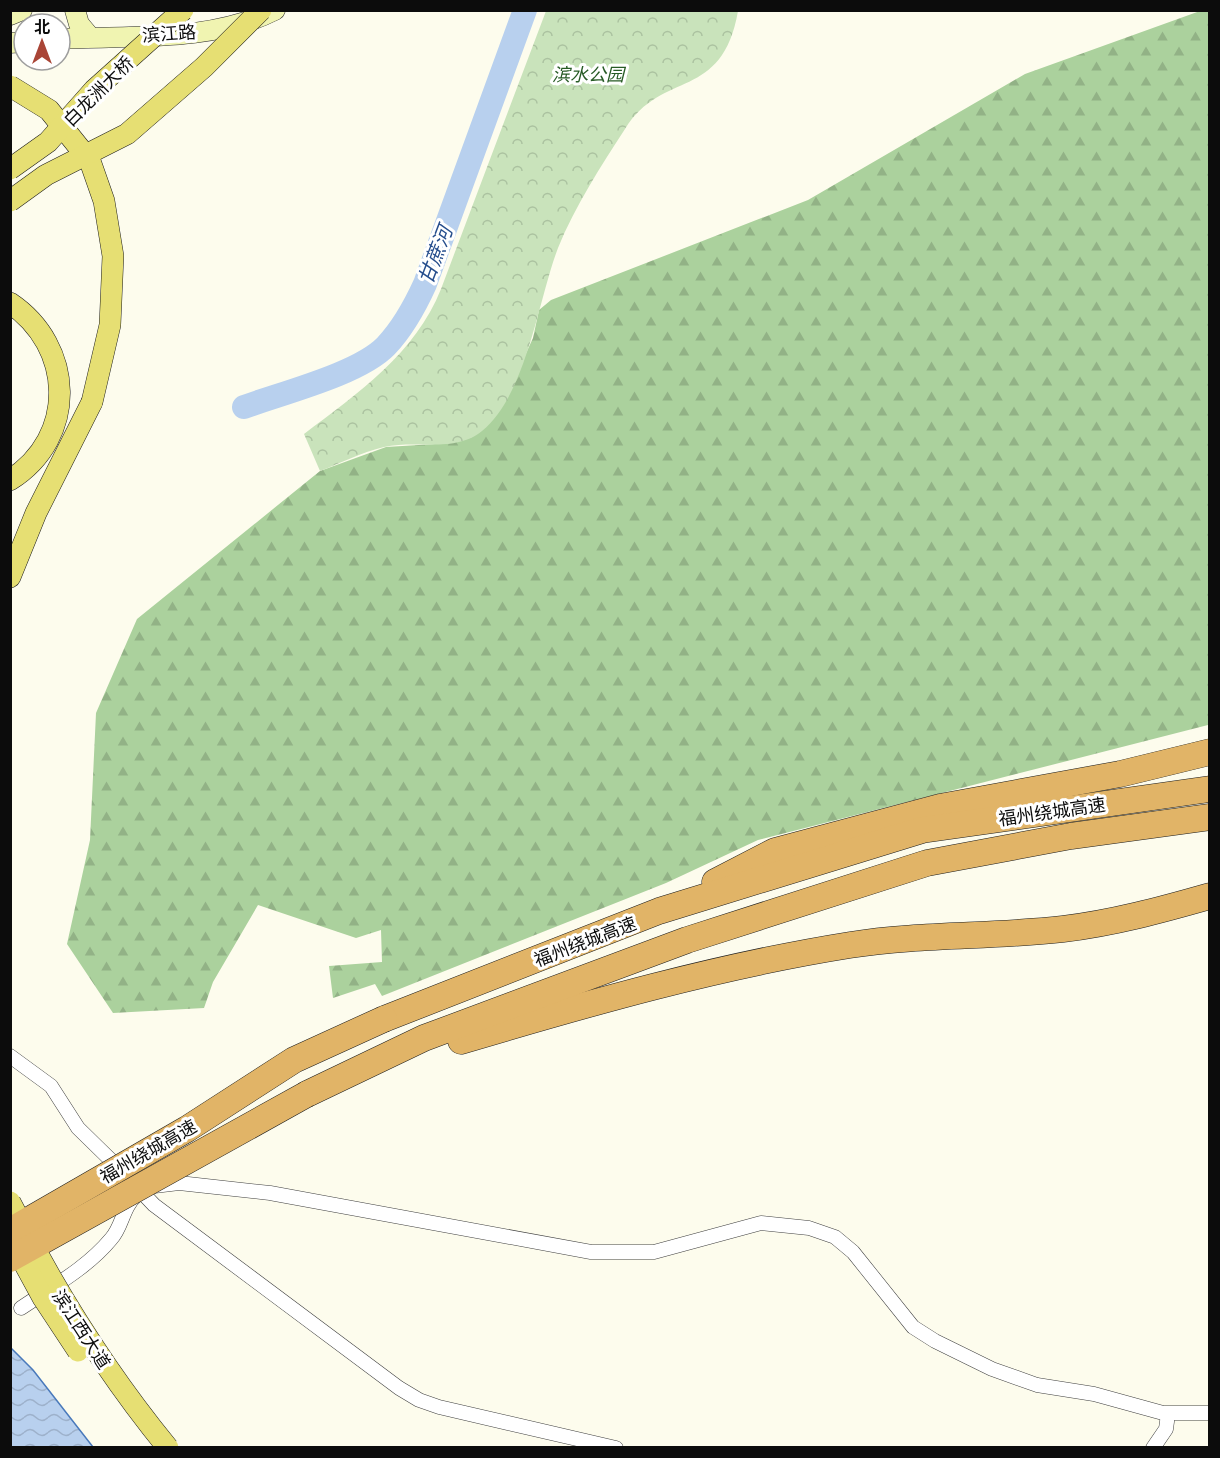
<svg xmlns="http://www.w3.org/2000/svg" width="1220" height="1458" font-family="'PT Serif','Noto Sans SC',serif">
<style>
.forest{fill:url(#forest-firs)}
.park{fill:url(#park-crowns)}
.water{fill:url(#water-waves);stroke:#4979bb;stroke-width:1.5}
.lines{fill:none;stroke-linecap:round;stroke-linejoin:round}
.river{stroke:#b8d0ee;stroke-width:24}
.minor-casing{stroke:#3f3f3f;stroke-width:15}
.secondary-casing{stroke:#2e2e2e;stroke-width:21}
.primary-casing{stroke:#1d1d1d;stroke-width:22}
.motorway-casing{stroke:#1d1d1d;stroke-width:27}
.minor{stroke:#fff;stroke-width:14}
.secondary{stroke:#f0f4b1;stroke-width:20}
.primary{stroke:#e6df73;stroke-width:21}
.motorway{stroke:#e1b467;stroke-width:26}
.primary-bridge-casing{stroke:#1d1d1d;stroke-width:22;stroke-linecap:butt}
.motorway-bridge-casing{stroke:#1d1d1d;stroke-width:27;stroke-linecap:butt}
.primary-bridge{stroke:#e6df73;stroke-width:21}
.motorway-bridge{stroke:#e1b467;stroke-width:26}
.labels{text-anchor:middle;dominant-baseline:central;stroke-width:6;stroke-linejoin:round;paint-order:stroke}
.street-label{font-size:18px;fill:#0c0c0c;stroke:#fff}
.park-label{font-size:18px;font-style:italic;fill:#275b25;stroke:#fff}
.water-label{font-size:20px;font-style:italic;fill:#264e8d;stroke:#fff}
</style>
<defs>
<pattern id="forest-firs" width="22" height="20" patternUnits="userSpaceOnUse" patternTransform="scale(1.5)"><rect width="22" height="20" fill="#abd19d"/><path d="M5 1l3.5 6h-7zM16 11l3.5 6h-7z" fill="#92b286"/></pattern>
<pattern id="park-crowns" width="20" height="18" patternUnits="userSpaceOnUse" patternTransform="scale(1.5)"><rect width="20" height="18" fill="#c9e3bb"/><path d="M2 6a3 3 0 1 1 6 0M12 15a3 3 0 1 1 6 0" fill="none" stroke="#abc2a0"/></pattern>
<pattern id="water-waves" width="16" height="10" patternUnits="userSpaceOnUse" patternTransform="scale(1.5)"><rect width="16" height="10" fill="#b8d0ee"/><path d="M0 5q4-4 8 0t8 0" fill="none" stroke="#9db1cb"/></pattern>
</defs>
<rect width="100%" height="100%" fill="#fdfced"/>
<path class="forest" d="M1200,11H1209L1208,725L758,840L666,883L382,996L375,984L333,998L329,966L382,962L381,930L356,938L258,905L213,982L204,1008L113,1013L67,944L90,840L96,713L137,619L320,471L386,447L451,443L472,437L494,417L505,399L533,338L539,310L551,300L808,200L1025,74Z"/>
<path class="park" d="M546,11H738C722,102 662,69 625,129C601,166 575,206 558,248C538,300 527,394 482,431C455,453 416,440 384,447C362,452 341,463 320,471L304,434C358,393 415,354 441,289Z"/>
<path class="water" d="M11,1348L33,1370L93,1447H11Z"/>
<g class="lines">
<path class="river" d="M244,407C282,393 359,374 386,346C403,328 415,306 425,284L525,10"/>
<defs>
<g id="minor">
<path d="M10,1056L51,1086L78,1128L123,1172"/>
<path d="M136,1186L154,1205L399,1388L419,1400L439,1407L616,1448"/>
<path d="M154,1186L179,1183L270,1193L591,1252H654L761,1223L809,1228L835,1237L853,1252L913,1327L935,1341L992,1369L1037,1385L1094,1394L1163,1413H1210"/>
<path d="M21,1308C52,1287 87,1268 111,1239C123,1226 122,1207 137,1195"/>
<path d="M1153,1448L1166,1429L1168,1414"/>
</g>
<g id="secondary">
<path d="M75,10L79,24L90,37"/>
<path d="M10,15L22,10"/>
<path d="M60,39C130,35 210,43 275,10"/>
<path d="M10,43L24,42"/>
</g>
<g id="primary">
<path d="M10,303C74,346 78,437 10,480"/>
<path d="M10,577L36,513L92,402"/>
</g>
<g id="motorway">
<path d="M715,882L775,851L940,807L1120,774L1210,752"/>
<path d="M384,1019L659,911L922,830L1210,789"/>
<path d="M461,1041C589,1003 718,966 850,945C920,934 993,937 1063,929C1113,923 1161,910 1210,896"/>
<path d="M307,1094L424,1038L687,940L927,863L1071,836L1210,817"/>
</g>
</defs>
<use href="#minor" class="minor-casing"/>
<use href="#secondary" class="secondary-casing"/>
<use href="#primary" class="primary-casing"/>
<use href="#motorway" class="motorway-casing"/>
<use href="#minor" class="minor"/>
<use href="#secondary" class="secondary"/>
<use href="#primary" class="primary"/>
<use href="#motorway" class="motorway"/>
<defs>
<g id="primary-bridge">
<path d="M10,86L49,110L90,161L104,201L113,256L110,325L92,402"/>
<path d="M10,169L48,142L94,90L183,10"/>
<path d="M10,201L46,175L127,134L204,67L261,10"/>
<path d="M10,1202C55,1291 105,1371 168,1448"/>
<path d="M12,1241L43,1298L78,1351"/>
</g>
<g id="motorway-bridge">
<path d="M10,1231L187,1129L294,1060L384,1019"/>
<path d="M10,1259L307,1094"/>
</g>
</defs>
<use href="#primary-bridge" class="primary-bridge-casing"/>
<use href="#motorway-bridge" class="motorway-bridge-casing"/>
<use href="#primary-bridge" class="primary-bridge"/>
<use href="#motorway-bridge" class="motorway-bridge"/>
</g>
<g class="labels">
<g class="street-label">
<text transform="translate(169 33) rotate(-4)">滨江路</text>
<text transform="translate(98 91) rotate(-45)">白龙洲大桥</text>
<text transform="translate(1052 811) rotate(-8)">福州绕城高速</text>
<text transform="translate(585 941) rotate(-21)">福州绕城高速</text>
<text transform="translate(148 1151) rotate(-30)">福州绕城高速</text>
<text transform="translate(82 1329) rotate(57)">滨江西大道</text>
</g>
<g class="park-label">
<text x="588" y="74">滨水公园</text>
</g>
<g class="water-label">
<text transform="translate(435 255) rotate(-69)">甘蔗河</text>
</g>
</g>
<rect width="1220" height="1458" fill="none" stroke="#0c0c0c" stroke-width="24"/>
<g transform="translate(42 42)"><circle r="28" fill="#ffffff" stroke="#9e9e9e" stroke-width="1.5"/>
<path d="M0-4.5L10 22L0 15L-10 22Z" fill="#a94536"/>
<text y="-9" font-size="16" font-weight="bold" text-anchor="middle" fill="#0c0c0c">北</text>
</g>
</svg>
